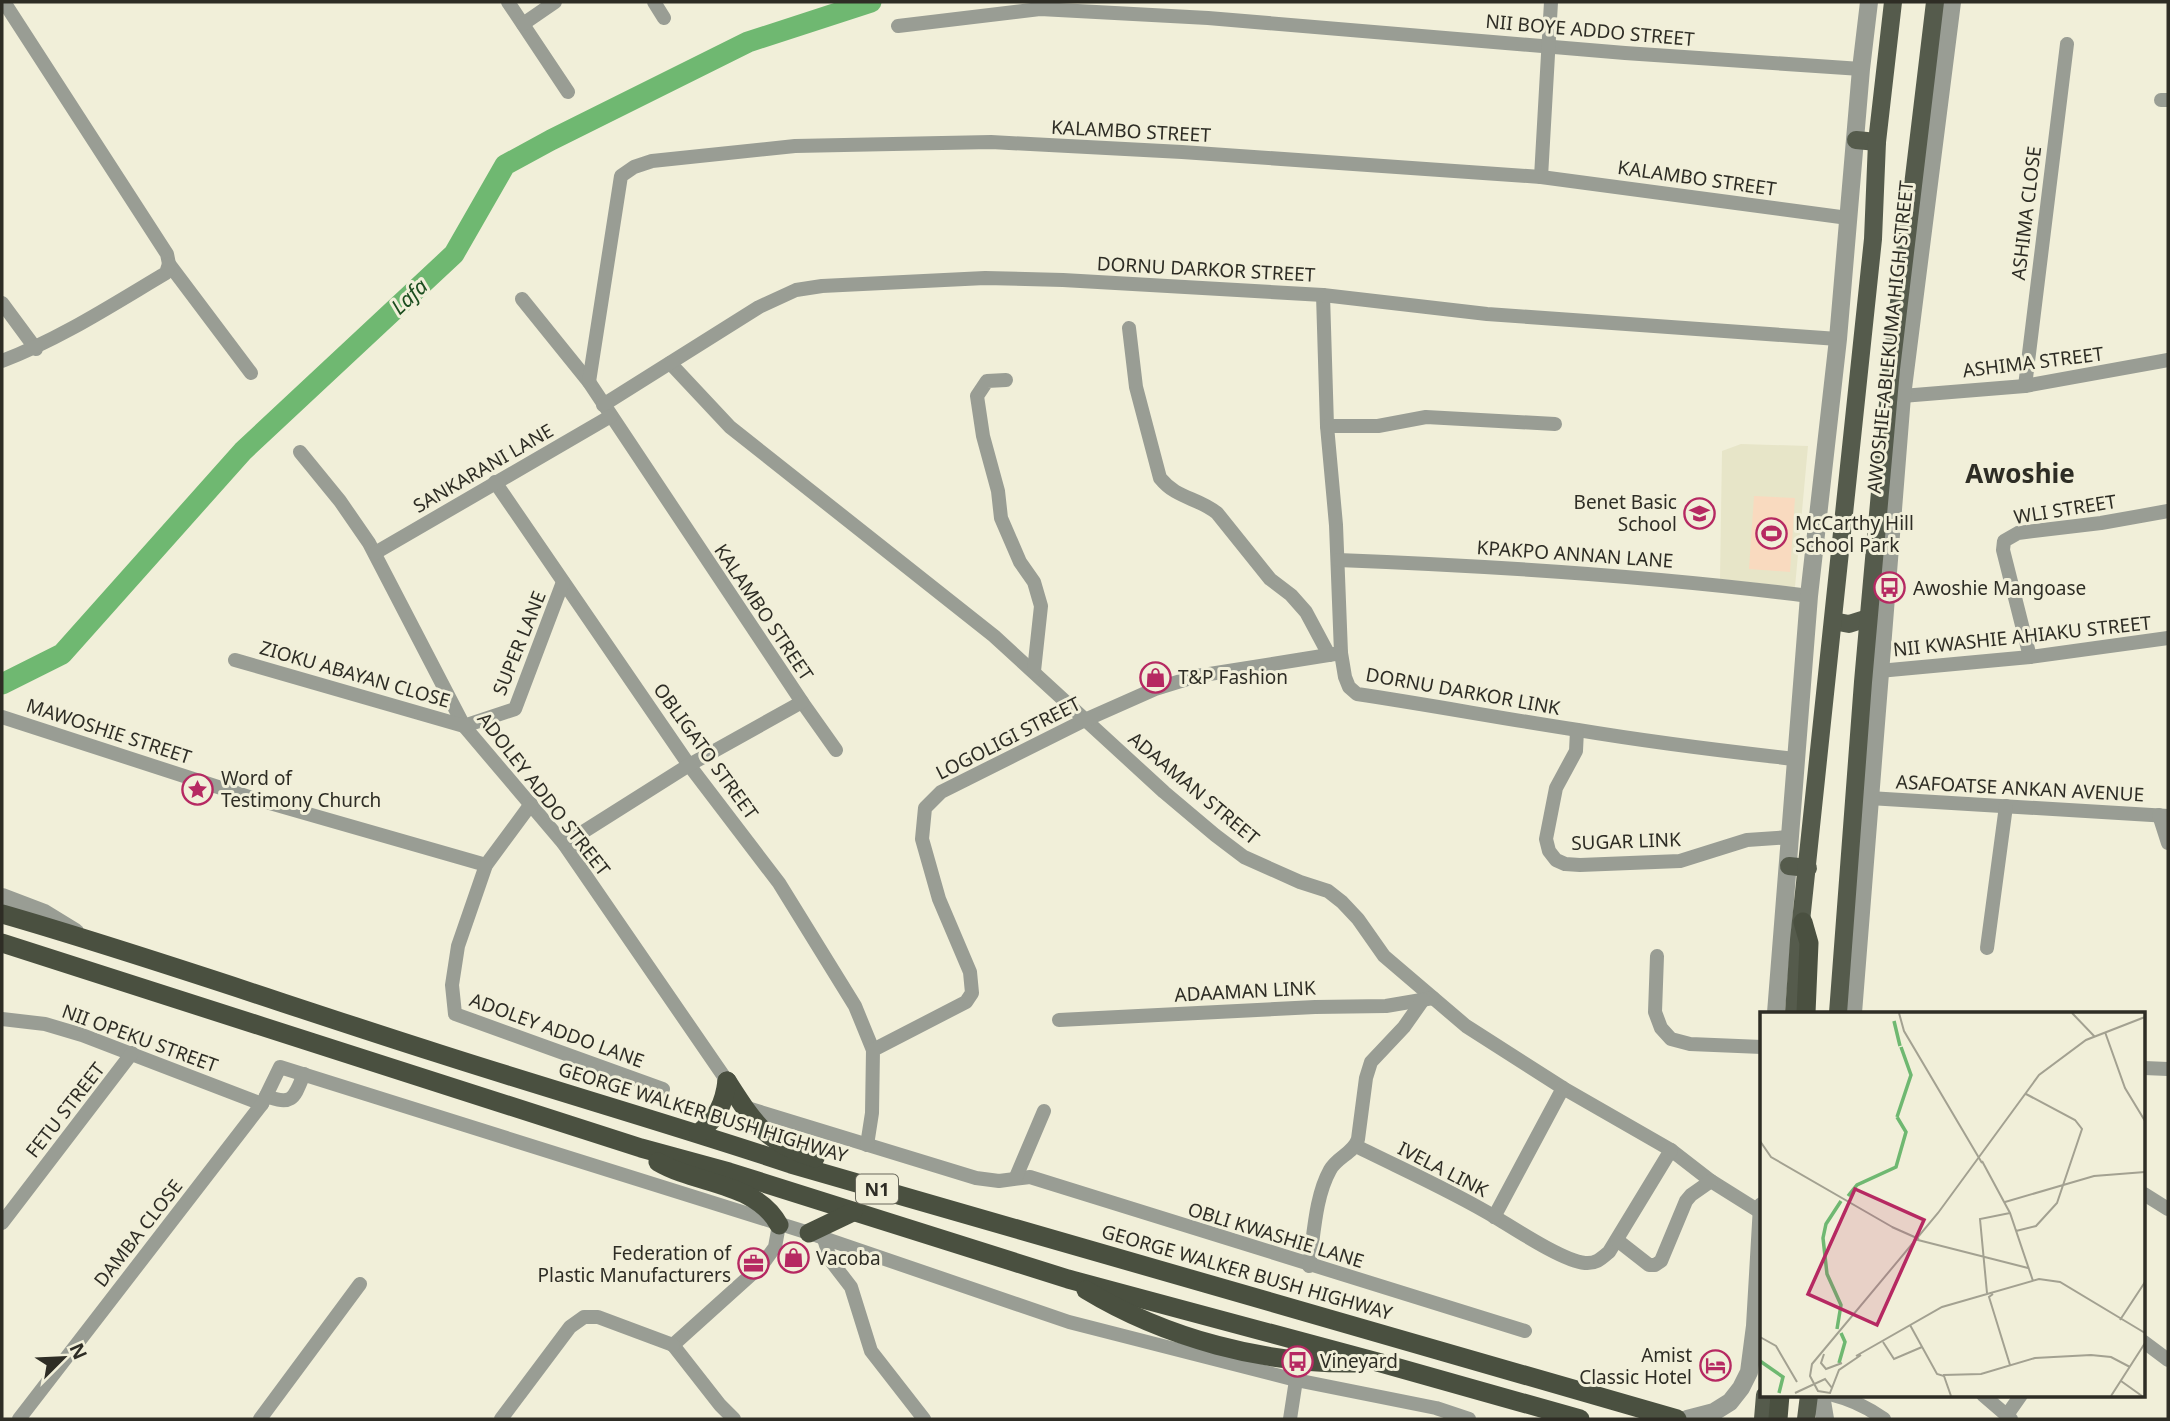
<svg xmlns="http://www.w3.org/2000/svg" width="2170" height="1421" font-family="'Noto Sans',sans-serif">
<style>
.built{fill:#e7e5c8}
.green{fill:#f9dabf}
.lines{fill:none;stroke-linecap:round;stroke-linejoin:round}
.river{stroke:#6fb871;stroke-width:21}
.minor{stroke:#999d94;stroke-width:14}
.tertiary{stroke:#999d94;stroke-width:18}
.primary{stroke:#555b4c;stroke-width:18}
.trunk{stroke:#4a5040;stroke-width:19}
.labels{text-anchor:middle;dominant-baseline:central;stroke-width:6;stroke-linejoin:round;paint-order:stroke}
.shield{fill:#f1efd9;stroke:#68675b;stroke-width:2}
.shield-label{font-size:18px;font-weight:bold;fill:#2e2d25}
.street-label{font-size:19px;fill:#2e2d25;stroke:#f1efd9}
.poi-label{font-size:19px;fill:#2e2d25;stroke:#f1efd9;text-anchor:start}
.water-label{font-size:21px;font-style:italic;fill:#1b4d1f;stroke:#f1efd9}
.district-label{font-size:26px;font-weight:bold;fill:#2e2d25;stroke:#f1efd9}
.inset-river{fill:none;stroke:#6fb871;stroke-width:3.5}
.inset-road{fill:none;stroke:#a3a191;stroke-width:2}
.view{fill:#b62962;fill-opacity:0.15;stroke:#b62962;stroke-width:3.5}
.inset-edge{fill:none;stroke:#2e2d25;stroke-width:3.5}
</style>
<rect width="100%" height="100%" fill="#f1efd9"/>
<path class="built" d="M1741,444L1808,446L1795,587L1720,579L1722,451Z"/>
<path class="green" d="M1754,496L1795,498L1790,572L1749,569Z"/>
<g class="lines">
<path class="river" d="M2,684L62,654L243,451L454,254L505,165L551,140L748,42L871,2"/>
<g class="minor">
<path d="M4,2L167,254L169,264L251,373"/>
<path d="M508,2L568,92"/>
<path d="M654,2L664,18"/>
<path d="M523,24L555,2"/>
<path d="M898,26L1040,9L1208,18L1625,53L1861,69"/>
<path d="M2161,100H2168"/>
<path d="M1541,177L1551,2"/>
<path d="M1323,295L1327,426L1336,525L1341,653L1345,677L1349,687L1357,694C1431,705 1505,719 1578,730C1650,742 1723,751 1795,759"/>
<path d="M522,299L589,382L802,702L836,750"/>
<path d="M2,303L36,349"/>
<path d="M1129,328L1136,387L1160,478C1177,499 1197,497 1217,513L1270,579L1291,595L1306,612L1329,655"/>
<path d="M2,361C60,339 112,305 166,273L169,264"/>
<path d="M670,363L730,427L994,636L1164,792L1215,835L1244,857L1300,882L1328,891L1342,902L1358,919L1384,956L1466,1026L1563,1088L1671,1150L1711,1181L1762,1213"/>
<path d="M1006,380L987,381L977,396L983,436L998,491L1001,518L1020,562L1034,582L1041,606L1034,671"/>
<path d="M589,382L621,176L634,167L652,161L795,146L991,142L1182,152L1541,177L1848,218"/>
<path d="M2025,386L2067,44"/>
<path d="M1902,396L2025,386L2168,360"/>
<path d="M603,405L759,307L796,290L822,286L985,278L1063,280L1323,295L1487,314L1838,339"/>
<path d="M1327,426H1378L1426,417L1555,424"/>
<path d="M300,452L340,501L369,543L464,726L564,844L727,1081"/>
<path d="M495,482L689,765L779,883L855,1006L873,1050"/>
<path d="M375,553L611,416"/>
<path d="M1338,560C1495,566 1653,576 1809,596"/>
<path d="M2030,657L2003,550L2004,541L2018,533L2101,523L2168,511"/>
<path d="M235,660L464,726L515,709L563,582"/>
<path d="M1879,671L2030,657L2168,638"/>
<path d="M2,717L252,798L486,865"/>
<path d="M1577,730L1576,751L1556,788L1546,839L1549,851L1556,860L1565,864L1580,865L1680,861L1747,840L1791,837"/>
<path d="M1869,798L2168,816"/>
<path d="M531,804L486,865L458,946L452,985L455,1014L663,1089"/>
<path d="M2159,815L2168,843"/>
<path d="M564,844L689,765L802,702"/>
<path d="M1987,948L2006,806"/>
<path d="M1657,956L1655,1012L1661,1028L1671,1039L1690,1044L1762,1047"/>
<path d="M2,1019L45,1024L82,1035L262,1104"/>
<path d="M1059,1020L1315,1007L1386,1006L1433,998"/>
<path d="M2144,1068L2168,1069"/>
<path d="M266,1096C293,1106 294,1098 304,1074"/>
<path d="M744,1107L976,1178L999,1181L1030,1177L1525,1331"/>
<path d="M867,1145L872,1113L873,1050L966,1002L972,993L970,972L939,899L922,839L925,808L941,792L1085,720L1155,689L1197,676L1341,653"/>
<path d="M1356,1146C1402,1169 1450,1190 1495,1217C1515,1229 1563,1261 1585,1263C1596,1264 1601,1259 1609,1252L1671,1150"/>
<path d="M1016,1177L1044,1111"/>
<path d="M2144,1194L2168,1209"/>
<path d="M1494,1217L1563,1088"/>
<path d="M2,1223L132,1053"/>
<path d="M824,1239L831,1261L851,1287L871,1351L924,1419"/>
<path d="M1617,1240L1649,1265H1655L1661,1261L1686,1201L1691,1195L1711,1181"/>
<path d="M1309,1266C1314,1235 1315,1197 1330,1170C1337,1157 1354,1153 1358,1139L1366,1078L1371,1062L1404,1027L1423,1000"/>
<path d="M2144,1342L2168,1360"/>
<path d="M673,1345L762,1265L775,1247L779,1225"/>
<path d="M673,1345L720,1405L734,1419"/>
<path d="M1833,1395C1853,1400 1867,1407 1884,1419"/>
<path d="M1983,1395L2011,1419"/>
<path d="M2007,1415L2021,1395"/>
<path d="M19,1419L262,1104L280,1067L809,1233L1069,1322L1296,1380L1436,1408L1469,1419"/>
<path d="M260,1419L360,1284"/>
<path d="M501,1419L570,1327L584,1317H598L673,1345"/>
<path d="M1290,1419L1296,1380"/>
</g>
<g class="tertiary">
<path d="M2,897L44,913L75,932"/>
<path d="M1776,1013L1809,596L1838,339L1861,69L1869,2"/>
<path d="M1853,1013L1902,396L1952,2"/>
<path d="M1821,1395L1825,1419"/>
<path d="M1687,1419L1714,1412L1730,1402L1741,1388L1749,1372L1755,1326L1762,1206"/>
</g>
<g class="primary">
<path d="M1856,140L1877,142"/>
<path d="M1833,621L1849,624L1868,618"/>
<path d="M1789,866L1808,868"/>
<path d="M1794,1013L1799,940L1873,239L1877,142L1893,2"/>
<path d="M1838,1013L1863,682L1891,369L1935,2"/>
<path d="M1763,1419L1765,1395"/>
<path d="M1806,1419L1809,1395"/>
</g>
<g class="trunk">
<path d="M2,914C148,956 292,1007 437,1053C555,1091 674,1125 791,1164L1677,1419"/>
<path d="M1803,922L1809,943L1806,1013"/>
<path d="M2,943L641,1148L729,1172L1068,1279L1381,1363L1580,1419"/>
<path d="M727,1081C754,1123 765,1142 815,1158"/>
<path d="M699,1133C717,1117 724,1105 727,1081"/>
<path d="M658,1162C697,1185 756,1182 779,1225"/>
<path d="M809,1233L853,1212"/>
<path d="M1086,1290C1165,1338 1266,1365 1358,1363"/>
<path d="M1778,1419L1780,1395"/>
</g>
</g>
<defs>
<symbol id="school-ring" viewBox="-11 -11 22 22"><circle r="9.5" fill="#f1efd9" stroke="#b62962" stroke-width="1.5"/><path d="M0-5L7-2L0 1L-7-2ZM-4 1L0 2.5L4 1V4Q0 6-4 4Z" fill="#b62962"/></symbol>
<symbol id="stadium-ring" viewBox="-11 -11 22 22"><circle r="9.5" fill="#f1efd9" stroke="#b62962" stroke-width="1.5"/><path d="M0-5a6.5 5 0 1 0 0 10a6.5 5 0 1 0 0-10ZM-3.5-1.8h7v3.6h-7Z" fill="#b62962"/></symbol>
<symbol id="bus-ring" viewBox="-11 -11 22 22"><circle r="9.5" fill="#f1efd9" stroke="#b62962" stroke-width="1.5"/><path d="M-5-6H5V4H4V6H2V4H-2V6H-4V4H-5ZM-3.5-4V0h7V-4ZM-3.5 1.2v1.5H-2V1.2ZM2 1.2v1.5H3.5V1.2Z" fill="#b62962"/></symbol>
<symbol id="shop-ring" viewBox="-11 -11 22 22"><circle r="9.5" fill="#f1efd9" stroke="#b62962" stroke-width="1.5"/><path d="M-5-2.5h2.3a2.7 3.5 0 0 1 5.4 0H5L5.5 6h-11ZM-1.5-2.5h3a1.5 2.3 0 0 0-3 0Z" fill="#b62962"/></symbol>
<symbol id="sight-ring" viewBox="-11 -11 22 22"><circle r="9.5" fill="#f1efd9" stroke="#b62962" stroke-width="1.5"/><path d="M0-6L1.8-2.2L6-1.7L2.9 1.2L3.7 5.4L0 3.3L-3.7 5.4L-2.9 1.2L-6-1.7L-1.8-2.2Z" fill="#b62962"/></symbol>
<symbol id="office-ring" viewBox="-11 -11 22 22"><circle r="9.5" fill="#f1efd9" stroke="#b62962" stroke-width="1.5"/><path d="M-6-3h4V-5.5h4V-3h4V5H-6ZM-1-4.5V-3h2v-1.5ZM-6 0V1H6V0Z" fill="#b62962"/></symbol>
<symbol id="hotel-ring" viewBox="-11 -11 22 22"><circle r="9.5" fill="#f1efd9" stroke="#b62962" stroke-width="1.5"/><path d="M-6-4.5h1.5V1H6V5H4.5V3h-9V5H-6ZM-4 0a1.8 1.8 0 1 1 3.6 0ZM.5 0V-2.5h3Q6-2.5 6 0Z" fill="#b62962"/></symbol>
</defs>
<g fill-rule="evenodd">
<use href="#school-ring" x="1682" y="496" width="35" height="35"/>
<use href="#stadium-ring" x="1754" y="516" width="35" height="35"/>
<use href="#bus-ring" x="1872" y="570" width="35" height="35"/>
<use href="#shop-ring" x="1138" y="660" width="35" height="35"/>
<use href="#sight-ring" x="180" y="772" width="35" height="35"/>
<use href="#shop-ring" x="776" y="1240" width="35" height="35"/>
<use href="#office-ring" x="736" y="1246" width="35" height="35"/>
<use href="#bus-ring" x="1280" y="1344" width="35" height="35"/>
<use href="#hotel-ring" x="1698" y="1348" width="35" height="35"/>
</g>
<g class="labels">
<rect class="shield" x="856" y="1174.5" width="42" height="29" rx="5"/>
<g class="shield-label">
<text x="877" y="1189">N1</text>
</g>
<g class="street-label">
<text transform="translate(1590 30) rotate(5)">NII BOYE ADDO STREET</text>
<text transform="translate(1131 131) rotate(3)">KALAMBO STREET</text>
<text transform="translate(1697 178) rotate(8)">KALAMBO STREET</text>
<text transform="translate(2026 213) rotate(-83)">ASHIMA CLOSE</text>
<text transform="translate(1206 269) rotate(3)">DORNU DARKOR STREET</text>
<text transform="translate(1890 337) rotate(-84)">AWOSHIE-ABLEKUMA HIGH STREET</text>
<text transform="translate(2033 362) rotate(-7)">ASHIMA STREET</text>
<text transform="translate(483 468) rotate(-30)">SANKARANI LANE</text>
<text transform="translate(2065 509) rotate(-9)">WLI STREET</text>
<text transform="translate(1575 554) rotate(4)">KPAKPO ANNAN LANE</text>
<text transform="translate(764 612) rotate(56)">KALAMBO STREET</text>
<text transform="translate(2022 636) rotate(-6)">NII KWASHIE AHIAKU STREET</text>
<text transform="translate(519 643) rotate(-68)">SUPER LANE</text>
<text transform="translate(355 674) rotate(16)">ZIOKU ABAYAN CLOSE</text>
<text transform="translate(1463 691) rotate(10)">DORNU DARKOR LINK</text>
<text transform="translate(109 731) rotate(18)">MAWOSHIE STREET</text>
<text transform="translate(1008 738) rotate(-27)">LOGOLIGI STREET</text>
<text transform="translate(706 751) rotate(54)">OBLIGATO STREET</text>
<text transform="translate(1194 788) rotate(40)">ADAAMAN STREET</text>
<text transform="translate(2020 788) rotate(3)">ASAFOATSE ANKAN AVENUE</text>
<text transform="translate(544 794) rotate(52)">ADOLEY ADDO STREET</text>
<text transform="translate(1626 841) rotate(-2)">SUGAR LINK</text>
<text transform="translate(1245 991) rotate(-3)">ADAAMAN LINK</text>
<text transform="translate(557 1030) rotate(20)">ADOLEY ADDO LANE</text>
<text transform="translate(140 1038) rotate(20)">NII OPEKU STREET</text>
<text transform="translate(65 1110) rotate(-52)">FETU STREET</text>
<text transform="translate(703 1112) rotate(17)">GEORGE WALKER BUSH HIGHWAY</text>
<text transform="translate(1443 1169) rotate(27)">IVELA LINK</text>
<text transform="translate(138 1233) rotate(-52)">DAMBA CLOSE</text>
<text transform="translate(1276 1235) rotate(17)">OBLI KWASHIE LANE</text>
<text transform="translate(1247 1272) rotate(16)">GEORGE WALKER BUSH HIGHWAY</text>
</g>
<g class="poi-label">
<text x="1677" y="502" text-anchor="end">Benet Basic<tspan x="1677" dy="22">School</tspan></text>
<text x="1795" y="523">McCarthy Hill<tspan x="1795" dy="22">School Park</tspan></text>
<text x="1913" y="588">Awoshie Mangoase</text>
<text x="1178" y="677">T&amp;P Fashion</text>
<text x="221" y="778">Word of<tspan x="221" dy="22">Testimony Church</tspan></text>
<text x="731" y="1253" text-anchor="end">Federation of<tspan x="731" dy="22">Plastic Manufacturers</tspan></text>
<text x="816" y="1258">Vacoba</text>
<text x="1692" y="1355" text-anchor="end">Amist<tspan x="1692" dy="22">Classic Hotel</tspan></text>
<text x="1320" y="1361">Vineyard</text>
</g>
<g class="water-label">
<text transform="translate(409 296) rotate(-43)">Lafa</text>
</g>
<g class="district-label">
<text x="2020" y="473">Awoshie</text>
</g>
</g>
<g transform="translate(1760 1012)">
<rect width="385" height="385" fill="#f1efd9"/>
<path class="inset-river" d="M134,9L140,34M137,105L151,63L141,35M88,184L97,173L136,155L146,120L137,105M77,317L81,293L67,262L63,226L66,212L81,189M0,349L23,365L19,381M79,351L85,330L81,321"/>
<path class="inset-road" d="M139,1L144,19L222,151M312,1L335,25M345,20L365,76L385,109M0,129L11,145L134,216M222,149L250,201L273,269M245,190L334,164L385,160M132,215L159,227M256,219L276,214L297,191L322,117L315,108L266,82M154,227L268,256M227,281L220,207L250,201M233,282L229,285L250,353M360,308L385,270M150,313L177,362L184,364L191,384M0,325L16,334L37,370M123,330L134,347L162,335M64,342L61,351L66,357L82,351M101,343L79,358L70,381L58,379L50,364L52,352L178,201L279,63L326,28L385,5M96,344L182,295L279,267L300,270L385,321M183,363L221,362L275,346L331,343L351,345L370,355M361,369L382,384M35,381L65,367L72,376M351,384L385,331"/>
<path class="view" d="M95,177L164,208L117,313L48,282Z"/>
<rect width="385" height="385" class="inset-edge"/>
</g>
<rect width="2170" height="1421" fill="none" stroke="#2e2d25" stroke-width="7"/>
<g transform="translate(63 1358) rotate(66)" stroke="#f1efd9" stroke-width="5" paint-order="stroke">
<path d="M0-5L12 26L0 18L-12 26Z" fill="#2e2d25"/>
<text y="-10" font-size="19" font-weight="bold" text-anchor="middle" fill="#2e2d25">N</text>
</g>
</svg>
